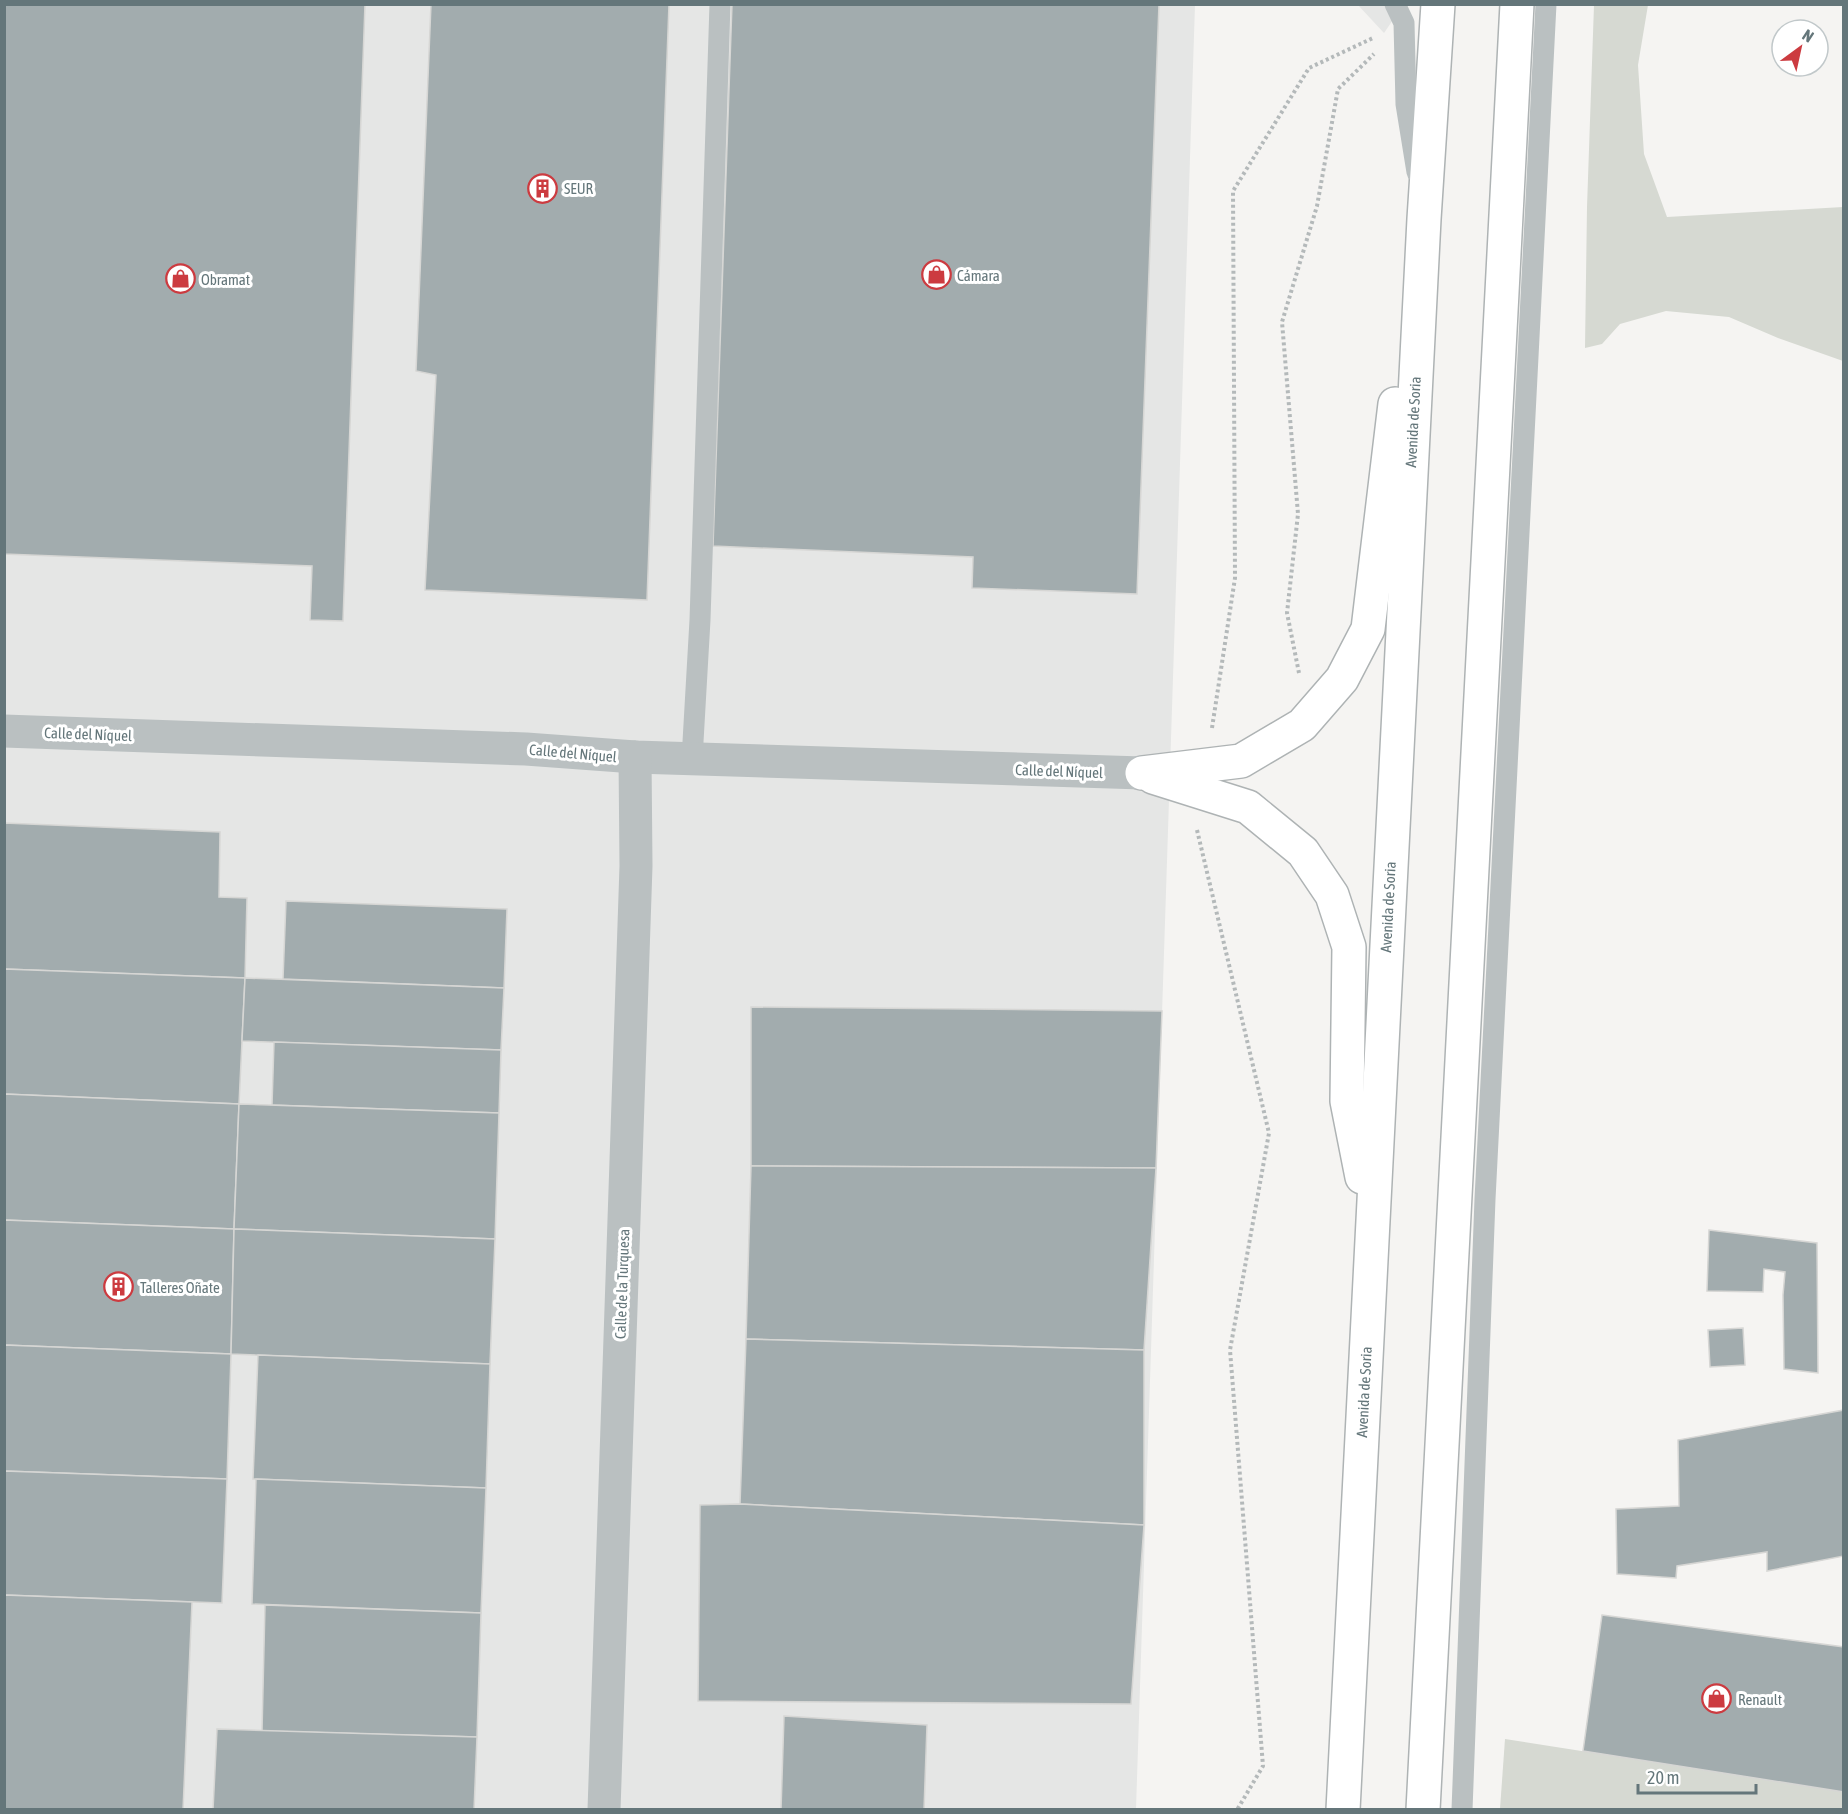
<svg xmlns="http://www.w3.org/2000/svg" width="1848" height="1814" font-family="'Asap Condensed',sans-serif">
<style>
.built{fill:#e5e6e5}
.green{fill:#d6d9d2}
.building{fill:#a2acae;stroke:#d6d6d4;stroke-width:1.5}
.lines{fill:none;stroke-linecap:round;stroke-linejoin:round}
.highway-casing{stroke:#aeb3b4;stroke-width:36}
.path{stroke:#b4b9ba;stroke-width:4;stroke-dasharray:3 3;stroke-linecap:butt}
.lane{stroke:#bac0c1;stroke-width:21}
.street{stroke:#bac0c1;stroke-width:33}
.highway{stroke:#fff;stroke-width:33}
.labels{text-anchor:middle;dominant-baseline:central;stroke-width:6;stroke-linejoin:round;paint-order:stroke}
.poi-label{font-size:15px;fill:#64767a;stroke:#fff;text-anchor:start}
.street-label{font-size:15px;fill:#64767a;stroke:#fff}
</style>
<rect width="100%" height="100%" fill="#f5f4f2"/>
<g class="built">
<path d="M5,5H1195L1136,1809L5,1810Z"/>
<path d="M1358,5H1403L1384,33Z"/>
</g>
<g class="green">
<path d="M1594,5H1648L1638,65L1644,154L1667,217L1843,207V361L1778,338L1729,317L1666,311L1620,324L1602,344L1585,348L1587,207Z"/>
<path d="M1505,1739L1843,1792V1809H1500Z"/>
</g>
<g class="building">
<path d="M4,4H365L343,621L310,620L312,566L4,554Z"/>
<path d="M431,4H669L647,600L425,590L436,375L416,371Z"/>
<path d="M732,4H1159L1137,594L972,588L973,557L713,546Z"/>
<path d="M4,823L220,832L219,897L247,898L245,978L4,969Z"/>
<path d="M286,901L507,909L504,988L283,979Z"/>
<path d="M4,969L245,978L239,1104L4,1094Z"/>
<path d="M245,978L504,988L501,1050L242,1041Z"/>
<path d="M751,1007L1162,1011L1156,1168L751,1166Z"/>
<path d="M274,1042L501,1050L499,1113L272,1105Z"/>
<path d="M4,1094L239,1104L234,1229L4,1220Z"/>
<path d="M239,1104L499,1113L495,1239L234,1229Z"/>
<path d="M751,1166L1156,1168L1144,1350L746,1339Z"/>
<path d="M4,1220L234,1229L231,1354L4,1345Z"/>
<path d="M234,1229L495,1239L490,1364L231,1354Z"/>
<path d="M1709,1230L1817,1243L1818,1373L1784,1369L1783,1295L1785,1272L1764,1269L1763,1292L1707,1291Z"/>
<path d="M1743,1328L1745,1365L1710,1367L1708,1330Z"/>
<path d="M746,1339L1144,1350V1525L740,1504Z"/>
<path d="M4,1345L231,1354L227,1479L4,1471Z"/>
<path d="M258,1355L490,1364L486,1488L253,1479Z"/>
<path d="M1844,1410V1556L1767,1571V1552L1677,1566L1676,1578L1617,1574L1616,1509L1679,1506L1678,1440Z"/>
<path d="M4,1471L227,1479L222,1603L4,1595Z"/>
<path d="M256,1479L486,1488L481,1613L252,1604Z"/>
<path d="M740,1504L1144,1525L1131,1704L698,1701L700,1505Z"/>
<path d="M4,1595L192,1602L183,1810H4Z"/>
<path d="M265,1605L481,1613L477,1737L262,1731Z"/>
<path d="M1602,1615L1844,1647V1792L1583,1751Z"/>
<path d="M784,1716L927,1725L924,1810H781Z"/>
<path d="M217,1729L477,1737L474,1810H213Z"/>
</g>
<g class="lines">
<defs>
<g id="highway">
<path d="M1142,773L1241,761L1302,725L1342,679L1368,629L1395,404"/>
<path d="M1153,777L1248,807L1303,852L1332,895L1349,947L1347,1101L1362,1177"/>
<path d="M1343,1810L1424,219L1438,4"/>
<path d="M1423,1810L1517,4"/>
</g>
</defs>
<use href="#highway" class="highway-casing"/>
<g class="path">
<path d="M1299,673L1287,613L1298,514L1282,322L1317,206L1338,89L1374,54"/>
<path d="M1212,728L1235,578L1233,191L1309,68L1373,38"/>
<path d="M1197,830L1269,1133L1230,1350L1263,1766L1237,1810"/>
</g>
<g class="lane">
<path d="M1395,4L1404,23L1406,104L1417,172"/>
<path d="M692,759L700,620L720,4"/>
<path d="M1462,1810L1485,1199L1546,4"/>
</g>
<g class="street">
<path d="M4,731L526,749L635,757L1142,773"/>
<path d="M604,1810L636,866L635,757"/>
</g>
<use href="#highway" class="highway"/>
</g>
<defs>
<symbol id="building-ring" viewBox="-11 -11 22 22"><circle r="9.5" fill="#fff" stroke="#cc3b40" stroke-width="1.5"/><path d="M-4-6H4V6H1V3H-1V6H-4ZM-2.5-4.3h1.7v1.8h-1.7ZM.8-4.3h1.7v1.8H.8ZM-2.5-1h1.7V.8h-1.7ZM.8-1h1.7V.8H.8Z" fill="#cc3b40"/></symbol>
<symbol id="shop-ring" viewBox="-11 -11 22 22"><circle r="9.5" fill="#fff" stroke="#cc3b40" stroke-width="1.5"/><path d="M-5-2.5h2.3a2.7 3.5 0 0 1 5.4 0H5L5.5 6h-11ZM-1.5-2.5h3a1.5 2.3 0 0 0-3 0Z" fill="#cc3b40"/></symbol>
</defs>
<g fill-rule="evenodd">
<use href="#building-ring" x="526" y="172" width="33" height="33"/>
<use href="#shop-ring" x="920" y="258" width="33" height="33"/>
<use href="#shop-ring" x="164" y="262" width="33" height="33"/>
<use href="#building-ring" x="102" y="1270" width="33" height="33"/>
<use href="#shop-ring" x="1700" y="1682" width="33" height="33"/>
</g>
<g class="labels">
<g class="poi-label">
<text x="564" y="188">SEUR</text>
<text x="957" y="275">Cámara</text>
<text x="201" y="279">Obramat</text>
<text x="140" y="1287">Talleres Oñate</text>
<text x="1738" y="1699">Renault</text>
</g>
<g class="street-label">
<text transform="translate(1413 422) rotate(-87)">Avenida de Soria</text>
<text transform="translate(88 734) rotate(2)">Calle del Níquel</text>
<text transform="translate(573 753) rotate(5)">Calle del Níquel</text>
<text transform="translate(1059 771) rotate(2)">Calle del Níquel</text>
<text transform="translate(1388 907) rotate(-87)">Avenida de Soria</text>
<text transform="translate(622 1284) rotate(-88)">Calle de la Turquesa</text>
<text transform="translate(1364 1392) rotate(-87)">Avenida de Soria</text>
</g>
</g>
<rect width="1848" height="1814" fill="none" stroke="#64767a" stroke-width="12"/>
<g transform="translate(1800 48) rotate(33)"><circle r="28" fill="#ffffff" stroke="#c1c8ca" stroke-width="1.5"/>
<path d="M0-4.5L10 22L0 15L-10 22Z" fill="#cc3b40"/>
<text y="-9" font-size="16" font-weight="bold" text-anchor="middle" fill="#64767a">N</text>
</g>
<path d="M1638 1784v9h118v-9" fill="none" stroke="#64767a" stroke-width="3"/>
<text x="1647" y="1784" font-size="18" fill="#64767a" stroke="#ffffff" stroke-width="4.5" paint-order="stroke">20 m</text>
</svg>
